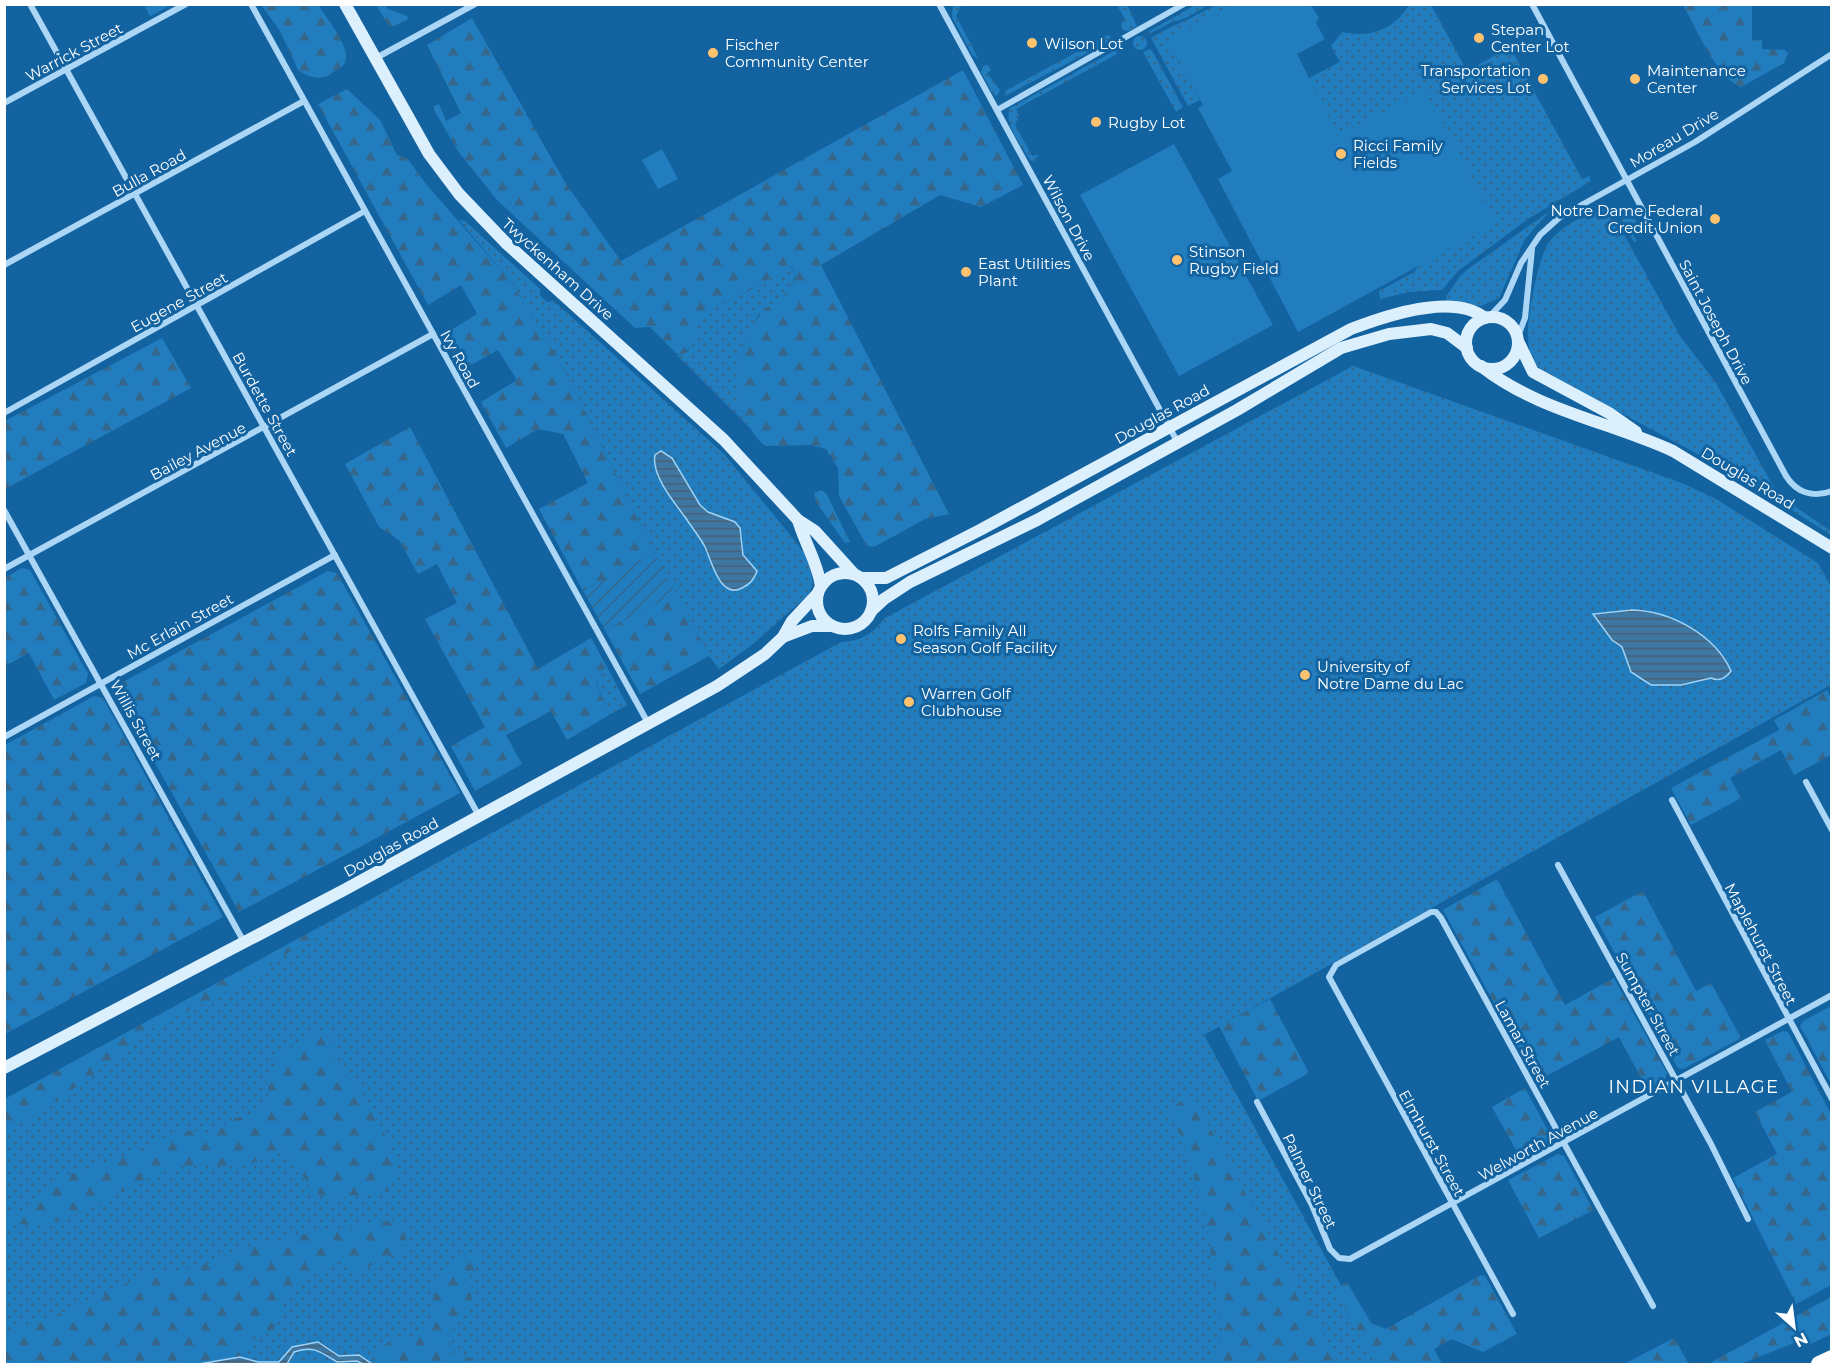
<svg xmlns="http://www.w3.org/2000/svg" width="1836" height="1369" font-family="Montserrat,sans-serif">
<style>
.grass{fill:url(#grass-dots);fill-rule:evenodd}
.forest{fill:url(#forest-firs)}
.garden{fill:url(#garden-furrows)}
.pitch{fill:#217dbe}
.water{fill:url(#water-rules);stroke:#9ed3f7;stroke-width:1.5}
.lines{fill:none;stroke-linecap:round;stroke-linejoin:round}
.street{stroke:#acd6f5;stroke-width:6}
.secondary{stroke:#dceffd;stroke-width:12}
.highway{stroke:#fff;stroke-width:16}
.poi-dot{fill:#ffc36f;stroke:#1363a1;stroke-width:2}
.labels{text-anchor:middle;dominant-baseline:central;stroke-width:6;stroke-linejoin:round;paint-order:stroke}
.poi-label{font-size:15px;fill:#fff;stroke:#1363a1;text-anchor:start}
.street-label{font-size:15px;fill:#fff;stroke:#1363a1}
.quarter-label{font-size:18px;letter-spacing:1.5px;fill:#fff;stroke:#1363a1}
</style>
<defs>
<pattern id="grass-dots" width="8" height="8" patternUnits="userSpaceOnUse" patternTransform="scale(1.5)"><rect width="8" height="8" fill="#217dbe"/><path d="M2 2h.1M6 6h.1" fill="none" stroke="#34678b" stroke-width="1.8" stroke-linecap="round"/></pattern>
<pattern id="forest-firs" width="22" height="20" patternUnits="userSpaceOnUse" patternTransform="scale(1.5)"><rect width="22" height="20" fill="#217dbe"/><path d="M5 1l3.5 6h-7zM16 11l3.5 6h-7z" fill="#34678b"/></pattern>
<pattern id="garden-furrows" width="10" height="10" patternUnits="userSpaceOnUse" patternTransform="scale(1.5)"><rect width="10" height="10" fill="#217dbe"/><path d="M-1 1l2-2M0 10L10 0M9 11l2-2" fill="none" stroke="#34678b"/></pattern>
<pattern id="water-rules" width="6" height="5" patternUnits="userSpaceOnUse" patternTransform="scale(1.5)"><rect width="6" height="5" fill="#3f77a3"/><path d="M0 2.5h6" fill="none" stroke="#465f73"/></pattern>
</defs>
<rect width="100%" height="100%" fill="#1363a1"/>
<g class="grass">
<path d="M953,5H961L956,16L978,58L973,56L952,17Z"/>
<path d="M1117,5H1127L1137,26L1128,31L1123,30L1121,25L1125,19Z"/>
<path d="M1195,5H1208L1188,17L1170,23L1149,34L1148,32Z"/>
<path d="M1215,5H1234L1168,41L1200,100L1188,106L1151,38C1172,25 1194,18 1215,5Z"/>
<path d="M1409,5H1431L1467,71L1510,47L1582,179L1589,176L1591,181L1528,219L1458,271L1442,290L1409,292L1380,299L1379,291L1414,272L1418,266L1338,136L1307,79L1340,62L1331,46L1342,32C1370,38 1394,30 1409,5Z"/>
<path d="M1108,35L1111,37L1110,41L1005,96V91Z"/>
<circle cx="1140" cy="43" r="7"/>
<path d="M1151,49L1183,107L1176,112L1143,52Z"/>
<path d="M1116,50L1117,54L1016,109L1019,116L1015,125L1032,156L1039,155L1034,161L1030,160C1023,147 1003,124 1010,108Z"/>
<path d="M988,65L991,70L987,73L1000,90L997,96L993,94L981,72L983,66Z"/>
<path d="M1607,204L1680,336L1716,383L1778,495L1831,531V535L1735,474L1544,372C1534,365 1529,353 1528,340C1526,322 1538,257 1549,242C1563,224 1587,215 1607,204Z"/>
<path d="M1619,205L1630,211L1639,226L1634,236L1637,241L1634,242L1618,213Z"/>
<path d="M1550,211L1525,239L1499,298L1481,306L1447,301L1446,297L1460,276L1468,269Z"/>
<path d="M459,220L465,221L540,289V295L547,302L554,301L724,454L808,557L813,585L807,596L753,644L719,669L709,656L654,553L562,365L511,282ZM672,458L700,505L742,534L743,555L753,566L716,575L703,544L671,497Z"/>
<path d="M790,266L796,274L789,294L758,316L744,346L736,382L750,428L677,355C702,352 689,324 704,311C714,303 730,300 742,294C759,286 773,273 790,266Z"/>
<path d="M1353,366L1682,483L1716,499L1818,563L1831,586V685L1204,1035L1384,1364H5V1099L841,642C862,641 872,634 885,618Z"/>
<path d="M606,665L627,705L609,715L596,683Z"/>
</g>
<g class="forest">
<path d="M144,5H171L150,16Z"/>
<path d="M304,5L319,6C326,18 354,50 344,64C341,68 333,72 329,75C319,81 307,76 298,70L280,31L262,6Z"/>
<path d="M376,5H385L388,9L407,16L408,19L394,26H389Z"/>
<path d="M1683,5H1752V40H1762V49L1785,50L1788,53L1784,63L1741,87C1717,79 1696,27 1683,5Z"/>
<path d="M472,18L566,184L621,261L963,70L1023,185L981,207L940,195L821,265L949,514L925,519L874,547L867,546L839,496L838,468L826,449L811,445L766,446C751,438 734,397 736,380C739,359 746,335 758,318C771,297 790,303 796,274L791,266L744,293L704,312L699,318L694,343L684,354H677L650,327L635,328L497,200L458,151L434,110V106L439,104L446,121L461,113L427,45Z"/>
<path d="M347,89L380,120L397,155L407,158L426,184L511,282L562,365L654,553L583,591L539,509L588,483L563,434L538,429L506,448L481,402L517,380L498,350L462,370L443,335L477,314L461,285L428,305L318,104Z"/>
<path d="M162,338L191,388L5,489V421Z"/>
<path d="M410,427L538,669L591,638L606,665L596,683L609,715L567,740L551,711L506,735L522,764L475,791L451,746L485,727L425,619L457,603L437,564L418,574L399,540L379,527L345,464Z"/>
<path d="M821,490L826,493L850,542L845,543L816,502L814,493Z"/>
<path d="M22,568L30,570L88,674L86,683L54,700L29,653L5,666V578Z"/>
<path d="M328,571L337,573L460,793L239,912L116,694L121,683Z"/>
<path d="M676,593L709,656L640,694L605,630Z"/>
<path d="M1827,690L1831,698V755L1794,775L1781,750L1730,778L1741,798L1691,825L1671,788L1779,730L1774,720Z"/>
<path d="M94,696L103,698L223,917L5,1034V745Z"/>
<path d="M1497,879L1565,1005L1614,978L1667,1073L1665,1079L1647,1089L1619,1037L1537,1081L1443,910Z"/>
<path d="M1643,891L1696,991L1711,983L1741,1038L1683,1069L1678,1068L1595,917Z"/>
<path d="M325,924L327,931L288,953L240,986L143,1033L89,1078L33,1116L5,1132V1099Z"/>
<path d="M1270,999L1309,1073L1258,1101L1219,1026Z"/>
<path d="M1831,1006V1084L1800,1026L1803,1021Z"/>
<path d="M315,1031H326L333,1037L334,1059L343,1076L354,1081L383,1131L399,1170L388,1191L336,1198L315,1194L287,1150L272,1153L253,1163L227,1167L201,1163L176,1168L149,1177L73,1216L47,1225L5,1224V1217C38,1210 37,1205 55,1178C98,1167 143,1154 180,1129L211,1135L235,1118L255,1114L271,1103L267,1082L278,1067L279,1056Z"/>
<path d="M1783,1031L1788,1032L1831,1114V1285L1796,1304L1733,1178L1777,1154L1755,1112L1792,1092L1765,1040Z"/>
<path d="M1525,1088L1551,1136L1550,1143L1521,1159L1492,1107Z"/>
<path d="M1192,1095L1339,1364H1211L1223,1336L1220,1307L1210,1266L1211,1246L1196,1182L1170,1108Z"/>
<path d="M1558,1154L1564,1156L1593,1210L1539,1238L1508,1180Z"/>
<path d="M383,1221L402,1222L406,1234L405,1253L387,1258L358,1272L341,1261C328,1266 296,1280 289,1292C280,1305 284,1319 271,1330C256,1341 249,1338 240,1357L199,1364H5L4,1333L53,1316L123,1286L144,1271L159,1270L176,1274L260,1244L313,1232L343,1229Z"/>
<path d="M468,1252L479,1253L483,1260L470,1275C470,1282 473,1293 471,1300C465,1321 444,1323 451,1353L494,1364H368C375,1356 382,1345 391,1341C397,1338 404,1340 410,1338C437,1332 435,1311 431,1289C447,1277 450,1262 468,1252Z"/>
<path d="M1481,1275L1485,1276L1517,1334L1483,1352L1452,1339L1434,1349L1442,1364H1375L1334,1289L1347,1282L1371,1323L1386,1329Z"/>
<path d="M1831,1297V1334L1807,1346L1794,1343L1741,1364H1708Z"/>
<path d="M1674,1338L1689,1364H1626V1363Z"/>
</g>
<path class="garden" d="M654,553L676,593L605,630L583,591Z"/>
<g class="pitch">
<path d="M1234,4L1311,5L1319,18L1316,23L1325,39L1297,54L1338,136L1424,90L1497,223L1298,332L1218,179L1232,171L1198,108L1203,105L1167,40Z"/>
<path d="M1174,144L1273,325L1179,376L1080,195Z"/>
<path d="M662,149L678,179L658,189L642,160Z"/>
</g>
<g class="water">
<path d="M661,451L672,458L700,505L708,512L735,522L740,528L743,555L757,571C754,580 750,584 742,588C719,600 711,558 704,545C698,535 691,526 685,517C674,502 651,475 655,455Z"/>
<path d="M1632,610C1671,611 1715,635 1731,671C1726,678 1720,682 1711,678L1681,685H1651L1631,672L1622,647L1612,640L1593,614Z"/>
<path d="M318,1342L339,1356L359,1355L372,1364H363L357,1361L337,1362C321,1352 313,1345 294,1352L287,1364H199L240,1357L258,1362H279L292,1347Z"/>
</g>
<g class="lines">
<g class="street">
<path d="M30,4L479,816"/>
<path d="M251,4L648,723"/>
<path d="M939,4L1178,443"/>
<path d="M1532,4L1786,476C1797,493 1813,498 1832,491"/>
<path d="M376,58L475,4"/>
<path d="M4,103L186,4"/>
<path d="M997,110L1184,4"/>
<path d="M4,265L304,101"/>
<path d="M1489,317L1505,300L1521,263L1540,235L1560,217L1695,142L1832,54"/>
<path d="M1518,336L1525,318L1532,249"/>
<path d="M4,413L365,211"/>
<path d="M4,510L244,942"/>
<path d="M4,569L433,334"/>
<path d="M4,737L335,555"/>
<path d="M1806,782L1832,830"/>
<path d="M1672,800L1832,1099"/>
<path d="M1558,865L1711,1144L1748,1219"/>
<path d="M1257,1102L1312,1205L1330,1249L1339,1258L1350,1259L1832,995"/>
<path d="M1513,1314L1329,977L1336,965L1431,912H1436L1441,918L1653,1306"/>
</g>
<g class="secondary">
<path d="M345,4L429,154L459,194L507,244L724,440L798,520L815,531L854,574"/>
<circle cx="1492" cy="343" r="26"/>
<path d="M1518,341L1533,372L1609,413L1636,432"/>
<path d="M1481,366C1536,410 1610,422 1673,451L1832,548"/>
<path d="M798,520C805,544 817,561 821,586"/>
<circle cx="845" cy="601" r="28"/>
<path d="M861,578H886L980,530L1351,329C1385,316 1453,292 1485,318"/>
<path d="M871,611L884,599L910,582L1037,520L1237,410L1341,348L1389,334L1431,329L1447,333L1467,348"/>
<path d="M783,637L812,626H832"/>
<path d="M4,1068L344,890L717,686L765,654L783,637L792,621L818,593"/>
</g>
<path class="highway" d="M1819,1364L1832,1358"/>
</g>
<g class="poi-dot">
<circle cx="1479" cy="38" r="6"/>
<circle cx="1032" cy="43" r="6"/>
<circle cx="713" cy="53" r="6"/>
<circle cx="1543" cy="79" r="6"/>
<circle cx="1635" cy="79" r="6"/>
<circle cx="1096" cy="122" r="6"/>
<circle cx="1341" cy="154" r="6"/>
<circle cx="1715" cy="219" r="6"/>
<circle cx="1177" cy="260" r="6"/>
<circle cx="966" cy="272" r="6"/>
<circle cx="901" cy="639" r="6"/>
<circle cx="1305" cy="675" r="6"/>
<circle cx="909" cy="702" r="6"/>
</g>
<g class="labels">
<g class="poi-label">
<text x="1491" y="29">Stepan<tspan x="1491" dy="17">Center Lot</tspan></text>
<text x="1044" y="43">Wilson Lot</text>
<text x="725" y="44">Fischer<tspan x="725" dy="17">Community Center</tspan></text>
<text x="1531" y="70" text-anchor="end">Transportation<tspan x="1531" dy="17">Services Lot</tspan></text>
<text x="1647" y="70">Maintenance<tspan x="1647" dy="17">Center</tspan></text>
<text x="1108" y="122">Rugby Lot</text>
<text x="1353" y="145">Ricci Family<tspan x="1353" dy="17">Fields</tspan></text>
<text x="1703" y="210" text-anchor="end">Notre Dame Federal<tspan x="1703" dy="17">Credit Union</tspan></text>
<text x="1189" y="251">Stinson<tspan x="1189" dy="17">Rugby Field</tspan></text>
<text x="978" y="263">East Utilities<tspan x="978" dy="17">Plant</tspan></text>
<text x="913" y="630">Rolfs Family All<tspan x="913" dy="17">Season Golf Facility</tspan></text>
<text x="1317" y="666">University of<tspan x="1317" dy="17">Notre Dame du Lac</tspan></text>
<text x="921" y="693">Warren Golf<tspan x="921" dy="17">Clubhouse</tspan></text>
</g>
<g class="street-label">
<text transform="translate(74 52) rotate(-28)">Warrick Street</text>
<text transform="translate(1674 138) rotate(-31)">Moreau Drive</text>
<text transform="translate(149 173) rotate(-29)">Bulla Road</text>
<text transform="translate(1069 218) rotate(62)">Wilson Drive</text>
<text transform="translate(558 269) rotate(42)">Twyckenham Drive</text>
<text transform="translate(179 302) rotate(-29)">Eugene Street</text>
<text transform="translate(1716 322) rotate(62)">Saint Joseph Drive</text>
<text transform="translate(460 359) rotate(61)">Ivy Road</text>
<text transform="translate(265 404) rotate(61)">Burdette Street</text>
<text transform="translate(1162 414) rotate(-29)">Douglas Road</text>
<text transform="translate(198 451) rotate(-28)">Bailey Avenue</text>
<text transform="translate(1748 478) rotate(31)">Douglas Road</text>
<text transform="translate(180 626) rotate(-29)">Mc Erlain Street</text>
<text transform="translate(136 720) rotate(61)">Willis Street</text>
<text transform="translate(391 847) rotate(-29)">Douglas Road</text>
<text transform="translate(1761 944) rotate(62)">Maplehurst Street</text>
<text transform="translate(1648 1004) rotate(61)">Sumpter Street</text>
<text transform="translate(1523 1044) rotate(61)">Lamar Street</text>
<text transform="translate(1432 1143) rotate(61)">Elmhurst Street</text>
<text transform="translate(1538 1144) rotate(-29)">Welworth Avenue</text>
<text transform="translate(1310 1181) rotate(64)">Palmer Street</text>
</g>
<g class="quarter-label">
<text x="1694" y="1087">INDIAN VILLAGE</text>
</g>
</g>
<rect width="1836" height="1369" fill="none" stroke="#ffffff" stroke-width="12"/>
<g transform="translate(1794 1327) rotate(152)" stroke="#1363a1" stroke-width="4.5" paint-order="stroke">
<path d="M0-4.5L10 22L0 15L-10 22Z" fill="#ffffff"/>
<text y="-9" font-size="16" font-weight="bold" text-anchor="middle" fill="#ffffff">N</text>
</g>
</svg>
